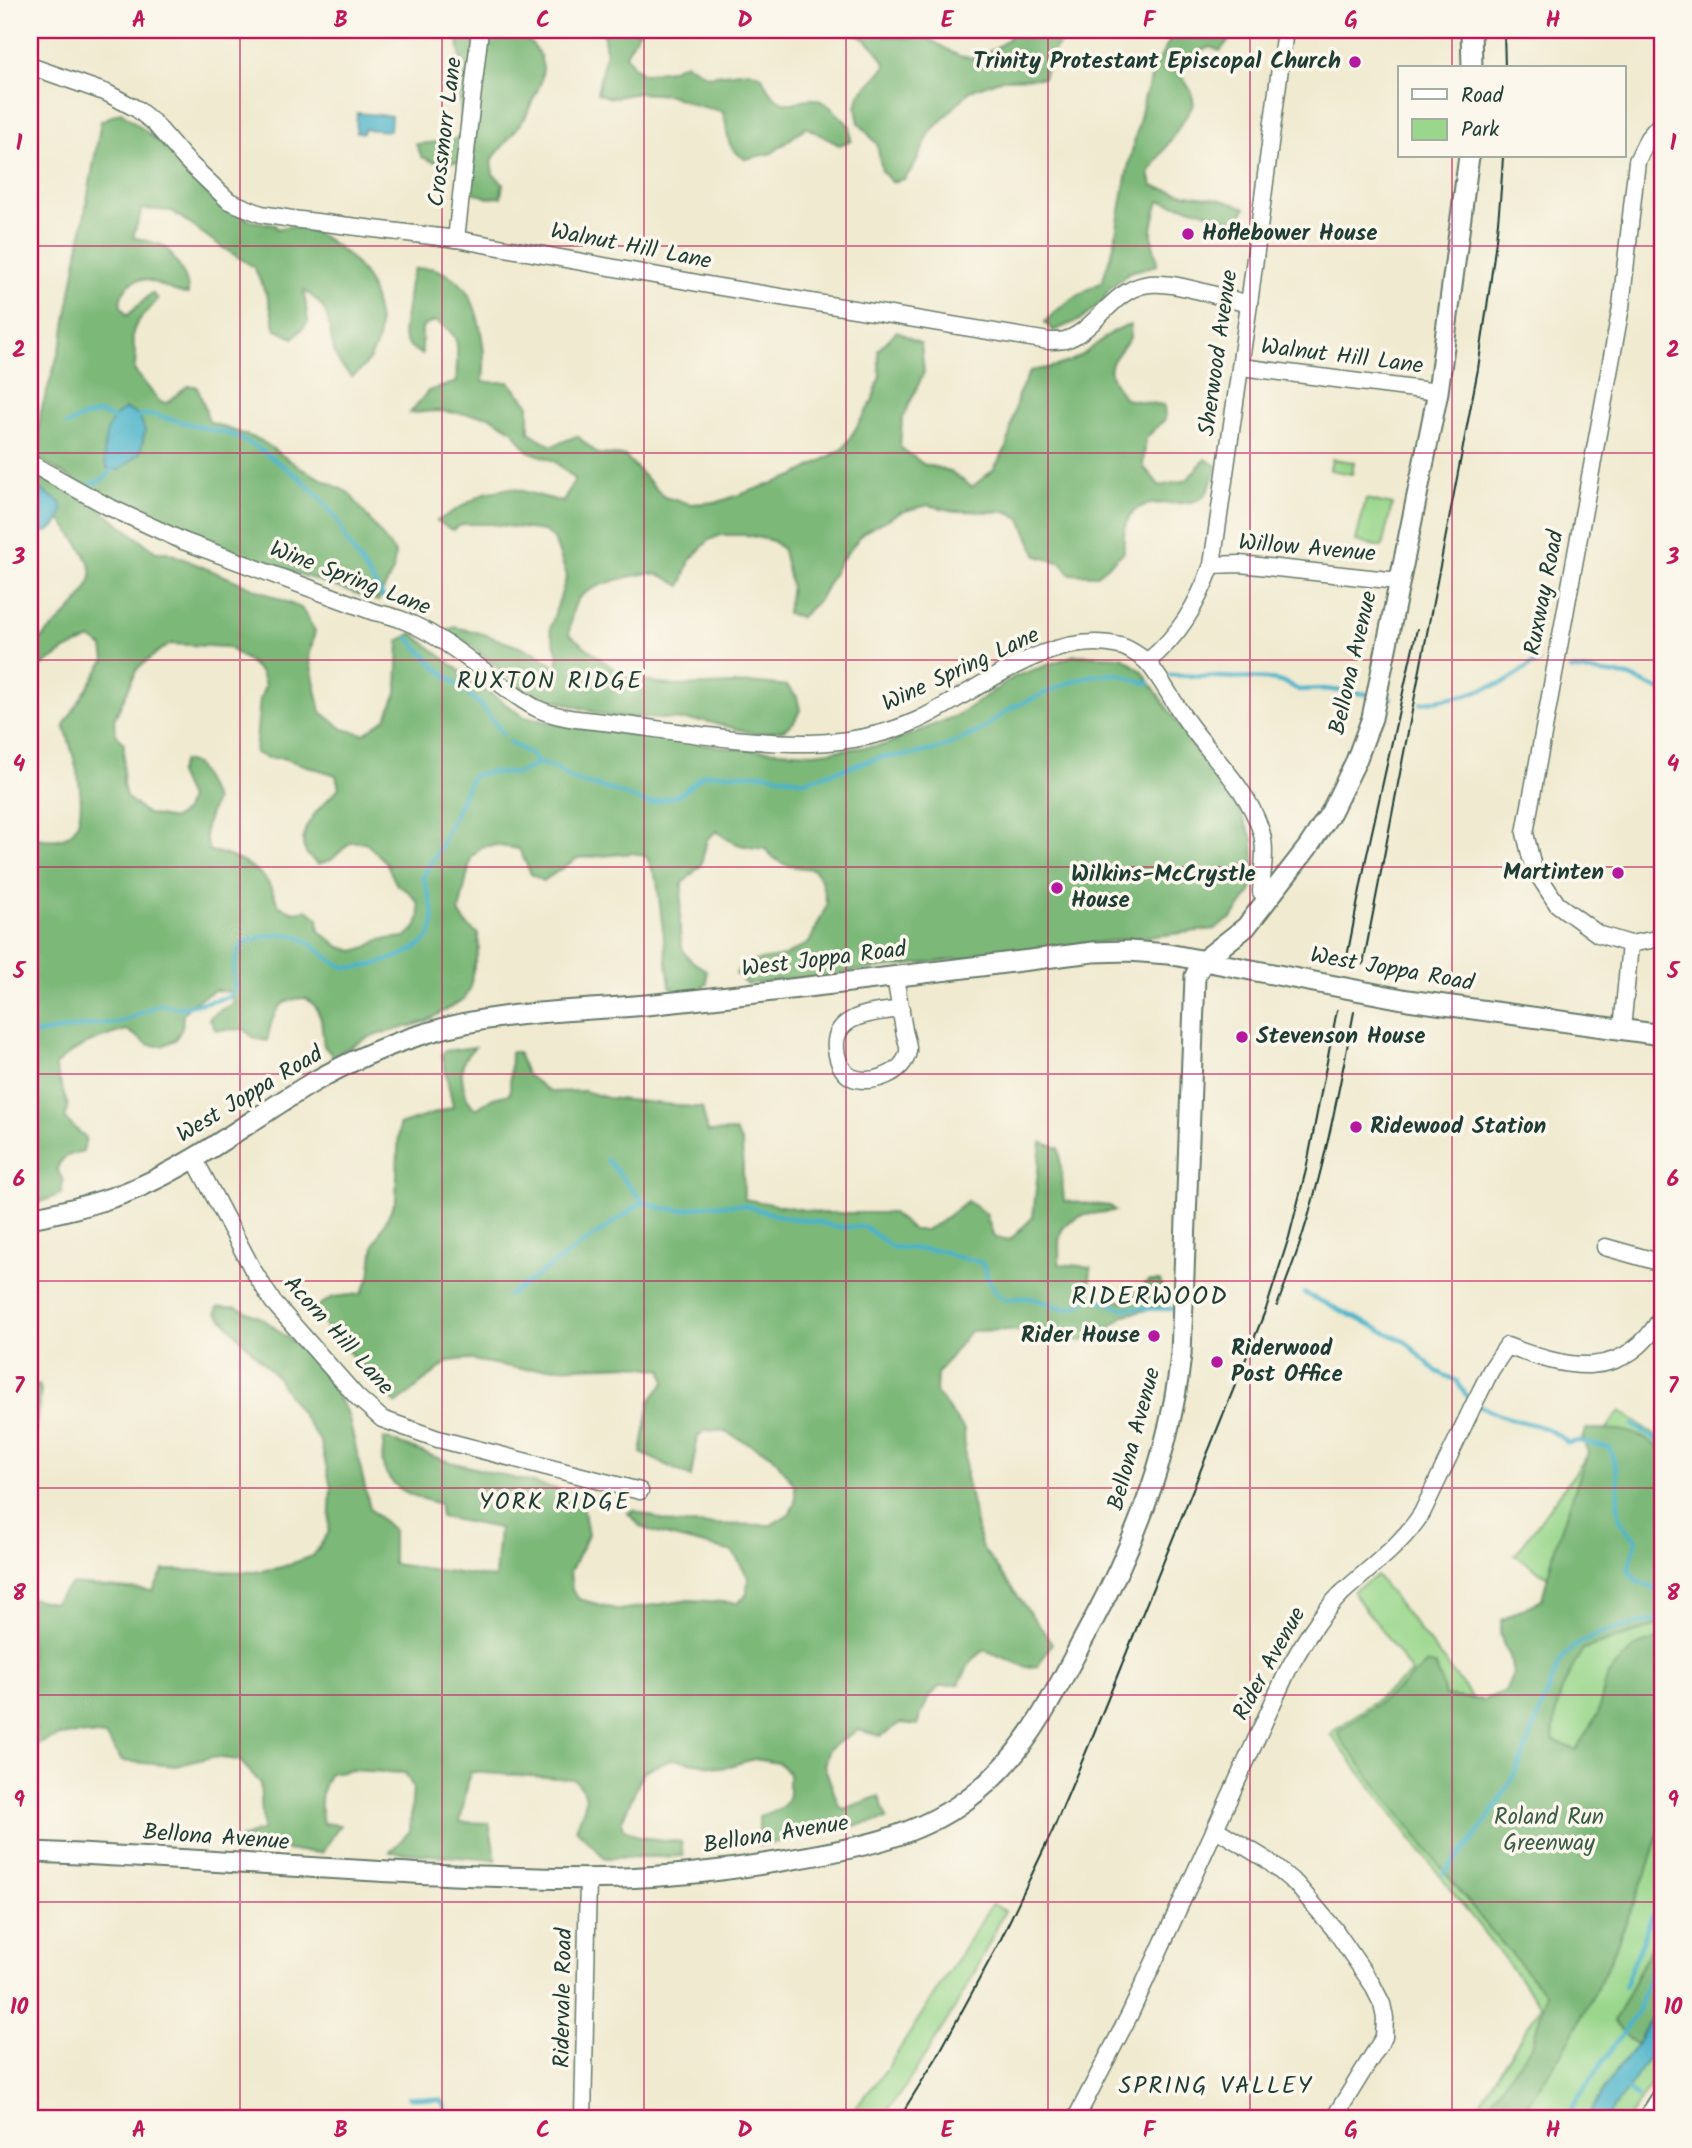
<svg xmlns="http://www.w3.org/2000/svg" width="1692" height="2148" font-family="Kalam,sans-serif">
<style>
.green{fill:#9ad78c;stroke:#5c8a60;stroke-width:2}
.forest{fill:#7bb878;stroke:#4d7a56;stroke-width:2;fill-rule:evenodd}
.water{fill:#4cb4ca;stroke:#36787f;stroke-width:2}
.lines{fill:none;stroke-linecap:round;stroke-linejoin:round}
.stream{stroke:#4cb4ca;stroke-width:4.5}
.minor-casing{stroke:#687a6b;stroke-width:19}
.tertiary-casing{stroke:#687a6b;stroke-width:23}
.minor{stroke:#fff;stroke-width:16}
.tertiary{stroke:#fff;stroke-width:19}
.tram{stroke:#1f3d34;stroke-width:2}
.grid{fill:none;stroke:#c2185b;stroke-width:2;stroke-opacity:0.55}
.poi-dot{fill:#b5179e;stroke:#fbf7ec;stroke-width:2.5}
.labels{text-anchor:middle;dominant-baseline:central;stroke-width:7;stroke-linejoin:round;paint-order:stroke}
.poi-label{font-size:23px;font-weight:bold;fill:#1f3d34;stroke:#fbf7ec;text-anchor:start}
.street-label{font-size:23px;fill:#1f3d34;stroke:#fbf7ec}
.park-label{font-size:23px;fill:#385c46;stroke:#fbf7ec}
.neighbourhood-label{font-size:24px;letter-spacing:2px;fill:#1f3d34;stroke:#fbf7ec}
.quarter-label{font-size:26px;letter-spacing:2px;fill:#1f3d34;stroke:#fbf7ec}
.neatline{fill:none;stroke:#c2185b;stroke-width:2.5}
.grid-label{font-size:23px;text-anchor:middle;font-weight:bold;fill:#c2185b}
</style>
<rect width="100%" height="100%" fill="#fbf7ec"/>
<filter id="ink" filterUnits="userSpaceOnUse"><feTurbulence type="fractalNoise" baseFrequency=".0143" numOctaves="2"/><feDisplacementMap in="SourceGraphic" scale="14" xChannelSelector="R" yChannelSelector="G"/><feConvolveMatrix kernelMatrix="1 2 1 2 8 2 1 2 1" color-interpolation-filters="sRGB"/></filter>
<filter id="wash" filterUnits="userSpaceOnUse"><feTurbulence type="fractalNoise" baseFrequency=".00686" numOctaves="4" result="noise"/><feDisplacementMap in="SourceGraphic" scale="28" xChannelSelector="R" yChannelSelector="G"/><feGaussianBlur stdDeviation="1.57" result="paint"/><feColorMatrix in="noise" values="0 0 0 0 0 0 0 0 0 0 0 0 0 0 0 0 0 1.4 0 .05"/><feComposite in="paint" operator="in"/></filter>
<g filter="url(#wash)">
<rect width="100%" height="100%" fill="#f0ead0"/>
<g class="green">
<path d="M1332,459L1354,462L1352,474L1330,470Z"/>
<path d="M1366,499L1392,505L1382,547L1356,541Z"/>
<path d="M1620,1411L1662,1440V2068L1628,2118H1470L1541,2006L1330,1734L1412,1673L1374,1619L1366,1611L1353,1591L1377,1576L1497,1729L1586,1603L1515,1555Z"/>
<path d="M992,1904L1005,1911L969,1983L955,2008L907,2084L882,2118H847L885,2072Z"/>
</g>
<g class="forest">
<path d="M452,30H477L462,162H434L422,157L416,144L451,141L463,134L459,94L462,67L458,41Z"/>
<path d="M484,30H511L532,44L540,55L543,68L541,82L525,118L491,161L493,174L503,183L501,197L488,198L471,191Z"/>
<path d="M603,30H640L626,54L633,66L644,74L670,70L685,63L708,76L749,71L762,76C766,89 777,105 793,103C800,101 807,98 814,99C828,101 840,117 850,126L851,141L839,145L806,127L772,153L745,159C720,143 732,134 722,111L695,105L670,95L638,93L611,98L597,93L606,53Z"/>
<path d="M846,30H887L886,36L911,38L924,36L959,56L972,58L996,48L1007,40L1015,30H1072L1052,52L1043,78L1002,79L970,91L931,131L913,168L904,179L891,182L882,171L877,144L859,123L856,108L859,95L886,66C879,47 864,37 846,30Z"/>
<path d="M1175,30H1231L1229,40L1220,51L1211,47C1197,52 1187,56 1177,68L1191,91L1194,104L1149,173L1152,185C1182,198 1218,194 1245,208L1240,220H1226L1200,210L1159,201C1156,212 1151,224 1152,236C1152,246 1157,253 1157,265L1130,272L1109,289L1102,302L1082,319L1053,331L1045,322C1062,303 1081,293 1102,282L1114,245L1126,177L1145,96L1154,70Z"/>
<path d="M121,112L168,149L212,198L251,221L275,225L277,229C307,217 353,254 367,279C373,290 380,319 379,332C378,349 366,368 352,377C345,370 338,364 335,354C327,327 334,308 304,291L308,322L294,338L276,330L268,298L254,267L223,248L172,211L142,209L133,237L165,246C175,260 189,277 188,294C166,295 139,260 122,295C118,304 122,309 127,316L152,293L158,299C149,312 129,323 133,342C135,352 137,359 134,370L160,402L167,403L188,386H196C201,394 206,412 209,422L260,440L302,469L349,493L395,553L393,571L378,601L187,536L122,508L35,457L41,411L63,338L101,121Z"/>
<path d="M432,268C446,273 459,279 467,292C480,312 488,359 482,382H509L529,405V432L552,446L577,436L598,454L625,456L664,497L691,504L718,502L794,476L843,449L872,402L880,376L878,350L897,331L921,344L924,372L902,420L900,447L923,464L950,471L972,487L993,470L1007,447L1018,395L1030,371C1049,368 1067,365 1083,354C1100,344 1110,329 1130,325V338C1107,368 1103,367 1125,399L1164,405L1165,419L1146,438L1143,466L1160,486L1187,480L1205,459L1217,466C1214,474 1211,485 1207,492C1190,518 1139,485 1126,524C1123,532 1124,543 1124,552L1097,575L1070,574L1062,563L1037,556L1021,519L1009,512L954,511L928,505L901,512L864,532L839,563L819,600L800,618L787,613L791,586L783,550L773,541L747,535H721L709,540L690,560L681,586C673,582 664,575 656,574C641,571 589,586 579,598C571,608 571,622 569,634L624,677L675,686L760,683L787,686L797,697L800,710L794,722L783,730L757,734L705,721L606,716L527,691L465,641L441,632L455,627L483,634L536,653L558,669V655L550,629L567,576L554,539L544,531L491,524H463L452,530L437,521L485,493L511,488L563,502L575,479L554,461L528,451L512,430L489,416L436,411L410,413L428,391L457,382C454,353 468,336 434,321L422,327V355C397,340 403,333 407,308C409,294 408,283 414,269Z"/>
<path d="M30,471L95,505L156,552H167L301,608L315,631L309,657L321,712L343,729L364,734L386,718L397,693L399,641L412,633L475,683L524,717L572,727L741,749L813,753L885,745L958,715L1014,677L1075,655L1122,657L1143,672L1196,751L1235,802L1253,839L1255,878L1250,893L1233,917L1215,929L747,984L736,974L743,963L785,956L809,943L827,905L821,880L813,869C790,867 781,867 765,849C745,847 732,845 717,831L707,839L701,865L682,884C682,902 676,937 684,952C689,961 699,966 706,970L707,984L696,991L683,994L670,987L657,881L647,857L634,853L578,858L543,881L531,874L519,849L494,845L481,847L471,858L459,912L467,925L478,934L479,948L472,974L471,987L464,999L425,1022L369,1037L333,1056L324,1046L321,1019L316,1007L306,998C275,998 273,1015 267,1041L254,1038L244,1029L216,1030L209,1018L220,1010L233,1004L231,992L215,990L191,1004L183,1015L182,1028L175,1040L162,1046L149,1045L127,1030C104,1036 70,1048 55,1066L68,1106L65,1119L86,1138L83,1151C71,1154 60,1157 57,1169L63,1181L61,1194L30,1206V837C40,838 53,842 63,838C98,824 72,750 64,725L105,660L103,647L91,639L65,650L42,666L30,665V649C47,631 101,592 90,565C84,549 71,534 61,520L48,532L30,531ZM171,644L227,647L251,663L261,673L265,686L260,699L255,753L268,758H282L336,775L339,788C319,808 282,841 318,864L331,860L351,842H365L385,861L397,885L409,892L418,903L420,916L416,928L405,937L379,940L367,947L354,951L340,947L319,931L318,918L307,910L294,912L279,906C275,898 272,888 266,880C254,865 229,854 210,851C200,831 208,820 215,800L196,764L183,761L178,774L189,798L185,811L173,819L147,814L126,797L123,784L124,744L116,734L114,720L137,669L159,651Z"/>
<path d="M475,1047C470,1052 466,1055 464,1061C459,1075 464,1100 476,1109L493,1098L510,1094L511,1052H518L526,1074L550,1092L584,1091L608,1098L702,1108L708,1132L735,1131L742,1143L744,1199L821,1213H892L913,1230H925L939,1223L967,1201L986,1214L994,1237L1010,1240L1033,1217L1041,1142L1059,1148L1064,1201L1110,1206L1115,1211C1098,1213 1066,1213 1060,1235C1058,1244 1060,1255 1059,1264L1091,1267L1089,1291L1096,1299L1127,1301L1148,1281H1160L1162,1288L1160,1307L1125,1315L1099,1337L1081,1341L1011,1330L970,1331L937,1374L936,1392L964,1430L966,1477L981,1546L1052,1643L1038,1666L1026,1667L985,1650L971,1661L959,1684L940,1686L928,1698L917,1725L901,1723L881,1736L858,1730L829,1749L824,1765L839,1806L844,1809L879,1796L887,1819L759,1846V1816C789,1806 790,1806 789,1774L779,1763L754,1759L723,1768L673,1759L644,1771L621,1822L623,1828L639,1837L681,1842L683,1856L605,1858L576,1829C583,1808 595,1795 573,1779L470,1772L460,1822L489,1823L496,1860L390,1852L410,1831L413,1787L405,1773L350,1770L330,1773C320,1790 319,1804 323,1823L340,1825L322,1853L237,1846L238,1839L263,1830L260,1782L239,1760L211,1757L176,1766L122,1761L105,1736C73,1732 58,1733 30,1749V1598L53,1603L72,1584L153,1591L164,1570L255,1572L282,1567L313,1556L329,1532L331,1488L321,1443L276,1376L216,1312L218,1307H236L262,1318L315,1359L348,1415L370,1509L393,1530V1564L495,1578L499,1528L440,1517V1504C417,1498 390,1491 383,1465C381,1457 384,1446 384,1438L443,1460L572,1493L582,1500L588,1535L570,1572L572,1590L579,1599L619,1610L690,1600L738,1603L747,1594L748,1577L733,1552L657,1533L641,1527L628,1513L633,1510L674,1524L771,1525L790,1513L795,1503V1486L772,1455L723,1431L706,1430L698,1436L691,1477L641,1453L650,1401L665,1382L663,1370L631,1365L521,1369L467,1359L449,1361L396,1404L316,1316L315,1308L333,1297L361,1294L370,1277L374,1245L396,1200L399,1125L453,1107L442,1054L445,1051Z"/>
<path d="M38,1385L41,1390L33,1446L30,1451V1388Z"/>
<path d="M1586,1429C1623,1429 1631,1428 1662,1450V1624L1583,1649C1563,1684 1555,1699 1553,1740L1576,1750L1597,1715L1608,1674L1635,1647L1662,1637V1822L1645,1876L1607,1968L1567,2045L1518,2118H1485L1495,2094L1532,2046L1546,1994L1488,1927L1342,1741L1338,1732L1403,1685L1427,1663L1435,1665L1441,1680L1445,1696L1484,1700L1505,1691L1513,1674L1510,1656L1504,1646L1500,1633L1502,1620L1542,1599L1556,1544L1588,1452L1582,1439Z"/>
<path d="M1662,1924V2000L1636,2045L1614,2022Z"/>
</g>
<g class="water">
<path d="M357,113L391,116L390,131L364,129L363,133L356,132Z"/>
<path d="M125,409L139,415L145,431L140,453L123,467L118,470L107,468C102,455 104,433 112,421C114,416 121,412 125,409Z"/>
<path d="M30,483L61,503C66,516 57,524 48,532L30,531Z"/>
<path d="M1662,2000V2036L1633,2082L1606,2118H1586L1615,2073L1636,2045Z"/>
</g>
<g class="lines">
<g class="stream">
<path d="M138,418L139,415H154L233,435L255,446L300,478L322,500L338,521L346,540L384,598"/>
<path d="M67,425L83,417L99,413L115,419"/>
<path d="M91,484L106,478L114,466"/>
<path d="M409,638L434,665L481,705L503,734"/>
<path d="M1570,669L1628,676L1662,691"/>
<path d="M1170,675L1266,679L1286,683L1298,690L1324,689L1367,694"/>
<path d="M1383,697L1391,698"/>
<path d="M1421,703L1466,695L1508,681L1532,664L1538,663"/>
<path d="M509,742L532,755L537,763L553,767L570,778L585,783L612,790L649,804L681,794L704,774H766L805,781L882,757L911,755L942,748L981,730L1011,708L1071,682L1094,675L1119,674L1138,681L1149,683"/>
<path d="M30,1035L96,1024L119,1023L161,1004L179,1008L229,997L235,988C232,969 234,959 243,942C258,938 275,933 291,935C312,938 325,962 346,967C366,971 419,953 430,935C439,920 428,893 423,877L438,851L472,776C498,766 512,783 537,763"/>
<path d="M607,1160L643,1202L662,1208L683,1210L708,1205H743L783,1217L818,1222L835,1227H865L892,1247L943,1251L954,1256L980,1262L984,1266L987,1277L995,1291L1005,1300C1012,1299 1020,1297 1027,1298C1057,1302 1063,1319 1091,1297L1121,1308L1173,1309"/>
<path d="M1304,1293L1406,1342L1436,1371L1457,1381L1470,1401"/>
<path d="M508,1296L643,1202"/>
<path d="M1478,1405C1487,1409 1496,1414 1505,1417C1528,1424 1549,1425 1568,1443L1579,1441L1610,1448C1612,1457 1616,1466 1617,1475C1621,1504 1610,1519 1637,1540L1628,1570L1637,1581L1662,1592"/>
<path d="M1633,1425L1662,1444"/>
<path d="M1444,1873C1480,1835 1508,1793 1528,1744C1538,1719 1545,1694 1557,1670C1560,1664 1562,1656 1568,1652C1592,1630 1631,1626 1662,1619"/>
<path d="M1624,1987L1662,1892"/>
<path d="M1624,2088L1638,2097"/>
<path d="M409,2097L440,2100L444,2105L446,2118"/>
<path d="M1565,2118L1638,2010L1650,1972L1662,1949"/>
</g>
</g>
</g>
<g filter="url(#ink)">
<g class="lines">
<defs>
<g id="minor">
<path d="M30,66L107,93L137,109L154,123L187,161L229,201L261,214L292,219L456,239L714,286L1049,341C1054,341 1060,341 1065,340C1094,332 1111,292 1144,285C1171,279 1221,298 1249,304"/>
<path d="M1662,122L1648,138L1637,161L1621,307L1525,833L1533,867L1557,904L1598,934L1630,944L1662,938"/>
<path d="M456,239L480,30"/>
<path d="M1241,367L1438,392"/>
<path d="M30,463L107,506L183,541L374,612C384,614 395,617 405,621C430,631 454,648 475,664C496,679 515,698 538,709C562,720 593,720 619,724C680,732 749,744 811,743C846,742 885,735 918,720C978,692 1049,628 1120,646C1128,648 1142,657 1148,663C1163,681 1174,704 1188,723C1213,758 1248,789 1261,831C1267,849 1262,873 1261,892L1268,900"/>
<path d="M1212,565L1240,564L1398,581"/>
<path d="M1147,662C1180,635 1197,605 1212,565L1249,304L1285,30"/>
<path d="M895,977C898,995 901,1012 904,1030C905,1037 909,1045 908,1051C905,1074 869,1086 851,1077C842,1072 839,1064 837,1055C828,1014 873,1013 901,1009"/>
<path d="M1622,1030L1630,944"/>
<path d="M194,1158L253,1270L273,1302L356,1396L382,1419L438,1439L640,1491"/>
<path d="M1605,1247L1662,1263"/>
<path d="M1216,1829L1267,1860L1296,1884L1335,1930L1372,1984L1382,2004L1385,2018L1384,2037L1334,2118"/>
<path d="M583,2118L588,1879"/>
<path d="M1076,2118L1130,2014L1288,1670C1303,1643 1319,1616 1341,1594C1370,1567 1401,1546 1422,1513L1472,1408L1491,1370L1507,1346C1566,1368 1624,1384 1662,1316"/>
</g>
<g id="tertiary">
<path d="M1471,30L1472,68"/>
<path d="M30,1218C67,1211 102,1203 137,1188C199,1161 252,1119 310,1084C346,1063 386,1045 427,1033C503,1009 586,1012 665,1003C808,988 950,970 1093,952L1129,951L1168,954L1408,1000L1662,1035"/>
<path d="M30,1852C171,1857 312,1869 453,1875C516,1877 580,1881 643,1877C692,1875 740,1868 788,1860C852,1849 913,1839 966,1800C1029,1755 1056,1689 1092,1623C1137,1539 1171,1450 1181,1355L1195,976L1204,960L1246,927L1308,847L1331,812L1356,761L1372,718L1438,392L1469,156"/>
<path d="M1649,2118L1662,2097"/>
</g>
</defs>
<use href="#minor" class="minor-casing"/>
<use href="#tertiary" class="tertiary-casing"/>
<use href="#minor" class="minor"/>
<use href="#tertiary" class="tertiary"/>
<g class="tram">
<path d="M1504,30L1505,68"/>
<path d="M1346,962L1366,859L1417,629"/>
<path d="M1363,965L1478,369C1488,298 1500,227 1503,156"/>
<path d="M1277,1306C1285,1284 1294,1262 1301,1240C1325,1166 1339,1089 1354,1012"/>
<path d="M899,2118L937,2057L1000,1941L1053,1830L1094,1733L1266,1309L1289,1237L1306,1170L1337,1010"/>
</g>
</g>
</g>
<path class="grid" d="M240,30V2118M442,30V2118M644,30V2118M846,30V2118M1048,30V2118M1250,30V2118M1452,30V68M1452,156V2118M30,246H1662M30,453H1662M30,660H1662M30,867H1662M30,1074H1662M30,1281H1662M30,1488H1662M30,1695H1662M30,1902H1662"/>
<g class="poi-dot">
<circle cx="1355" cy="62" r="7"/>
<circle cx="1188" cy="234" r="7"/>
<circle cx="1618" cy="873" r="7"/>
<circle cx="1057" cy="888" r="7"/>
<circle cx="1242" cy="1037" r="7"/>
<circle cx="1356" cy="1127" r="7"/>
<circle cx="1154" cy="1336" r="7"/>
<circle cx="1217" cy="1362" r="7"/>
</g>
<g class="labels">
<g class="poi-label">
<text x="1341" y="62" text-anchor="end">Trinity Protestant Episcopal Church</text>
<text x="1202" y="234">Hoflebower House</text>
<text x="1604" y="873" text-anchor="end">Martinten</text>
<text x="1071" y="875">Wilkins-McCrystle<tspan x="1071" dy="26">House</tspan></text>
<text x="1256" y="1037">Stevenson House</text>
<text x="1370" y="1127">Ridewood Station</text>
<text x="1140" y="1336" text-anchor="end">Rider House</text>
<text x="1231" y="1349">Riderwood<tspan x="1231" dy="26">Post Office</tspan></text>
</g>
<g class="street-label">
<text transform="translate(446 132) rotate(-83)">Crossmorr Lane</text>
<text transform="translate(631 247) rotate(11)">Walnut Hill Lane</text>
<text transform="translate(1219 353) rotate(-82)">Sherwood Avenue</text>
<text transform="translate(1342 357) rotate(7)">Walnut Hill Lane</text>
<text transform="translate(1307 549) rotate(5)">Willow Avenue</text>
<text transform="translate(350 579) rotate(21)">Wine Spring Lane</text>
<text transform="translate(1545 593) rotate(-79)">Ruxway Road</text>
<text transform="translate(1354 663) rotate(-77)">Bellona Avenue</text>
<text transform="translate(961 670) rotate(-25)">Wine Spring Lane</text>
<text transform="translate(824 960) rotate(-7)">West Joppa Road</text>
<text transform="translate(1392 970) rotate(10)">West Joppa Road</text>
<text transform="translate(250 1095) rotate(-31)">West Joppa Road</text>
<text transform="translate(338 1336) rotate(48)">Acorn Hill Lane</text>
<text transform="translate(1135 1439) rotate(-75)">Bellona Avenue</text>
<text transform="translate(1270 1664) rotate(-61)">Rider Avenue</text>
<text transform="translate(776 1835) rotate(-9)">Bellona Avenue</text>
<text transform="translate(216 1838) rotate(4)">Bellona Avenue</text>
<text transform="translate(564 1998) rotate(-89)">Ridervale Road</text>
</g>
<g class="park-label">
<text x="1549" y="1818">Roland Run<tspan x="1549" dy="26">Greenway</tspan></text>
</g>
<g class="neighbourhood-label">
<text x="550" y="681">RUXTON RIDGE</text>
<text x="555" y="1502">YORK RIDGE</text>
<text x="1216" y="2086">SPRING VALLEY</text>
</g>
<g class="quarter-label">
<text x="1150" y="1297">RIDERWOOD</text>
</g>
</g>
<rect width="1692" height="2148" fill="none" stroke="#fbf7ec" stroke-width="77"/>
<rect x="1398" y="66" width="228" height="91" fill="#fbf7ec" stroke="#a3ada2" stroke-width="2"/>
<rect x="1412" y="89" width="35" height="10" fill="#ffffff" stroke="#a3ada2" stroke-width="2"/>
<text x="1461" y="102" font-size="21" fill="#1f3d34">Road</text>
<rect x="1412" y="119" width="35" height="21" fill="#9ad78c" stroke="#a3ada2" stroke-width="2"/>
<text x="1461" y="136" font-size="21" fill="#1f3d34">Park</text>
<rect x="38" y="38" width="1616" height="2072" class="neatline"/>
<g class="grid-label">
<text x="139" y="27">A</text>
<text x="341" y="27">B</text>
<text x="543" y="27">C</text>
<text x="745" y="27">D</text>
<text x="947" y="27">E</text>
<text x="1149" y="27">F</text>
<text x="1351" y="27">G</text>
<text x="1553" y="27">H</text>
<text x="19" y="150">1</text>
<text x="1673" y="150">1</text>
<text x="19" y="357">2</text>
<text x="1673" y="357">2</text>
<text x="19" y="564">3</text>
<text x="1673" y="564">3</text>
<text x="19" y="771">4</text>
<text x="1673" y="771">4</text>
<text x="19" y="978">5</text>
<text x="1673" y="978">5</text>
<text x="19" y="1186">6</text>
<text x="1673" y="1186">6</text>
<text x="19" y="1393">7</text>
<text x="1673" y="1393">7</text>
<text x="19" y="1600">8</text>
<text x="1673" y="1600">8</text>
<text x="19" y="1807">9</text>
<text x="1673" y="1807">9</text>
<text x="19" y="2014">10</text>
<text x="1673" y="2014">10</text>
<text x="139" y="2137">A</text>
<text x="341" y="2137">B</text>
<text x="543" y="2137">C</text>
<text x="745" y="2137">D</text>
<text x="947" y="2137">E</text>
<text x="1149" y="2137">F</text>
<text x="1351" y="2137">G</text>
<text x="1553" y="2137">H</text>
</g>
</svg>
